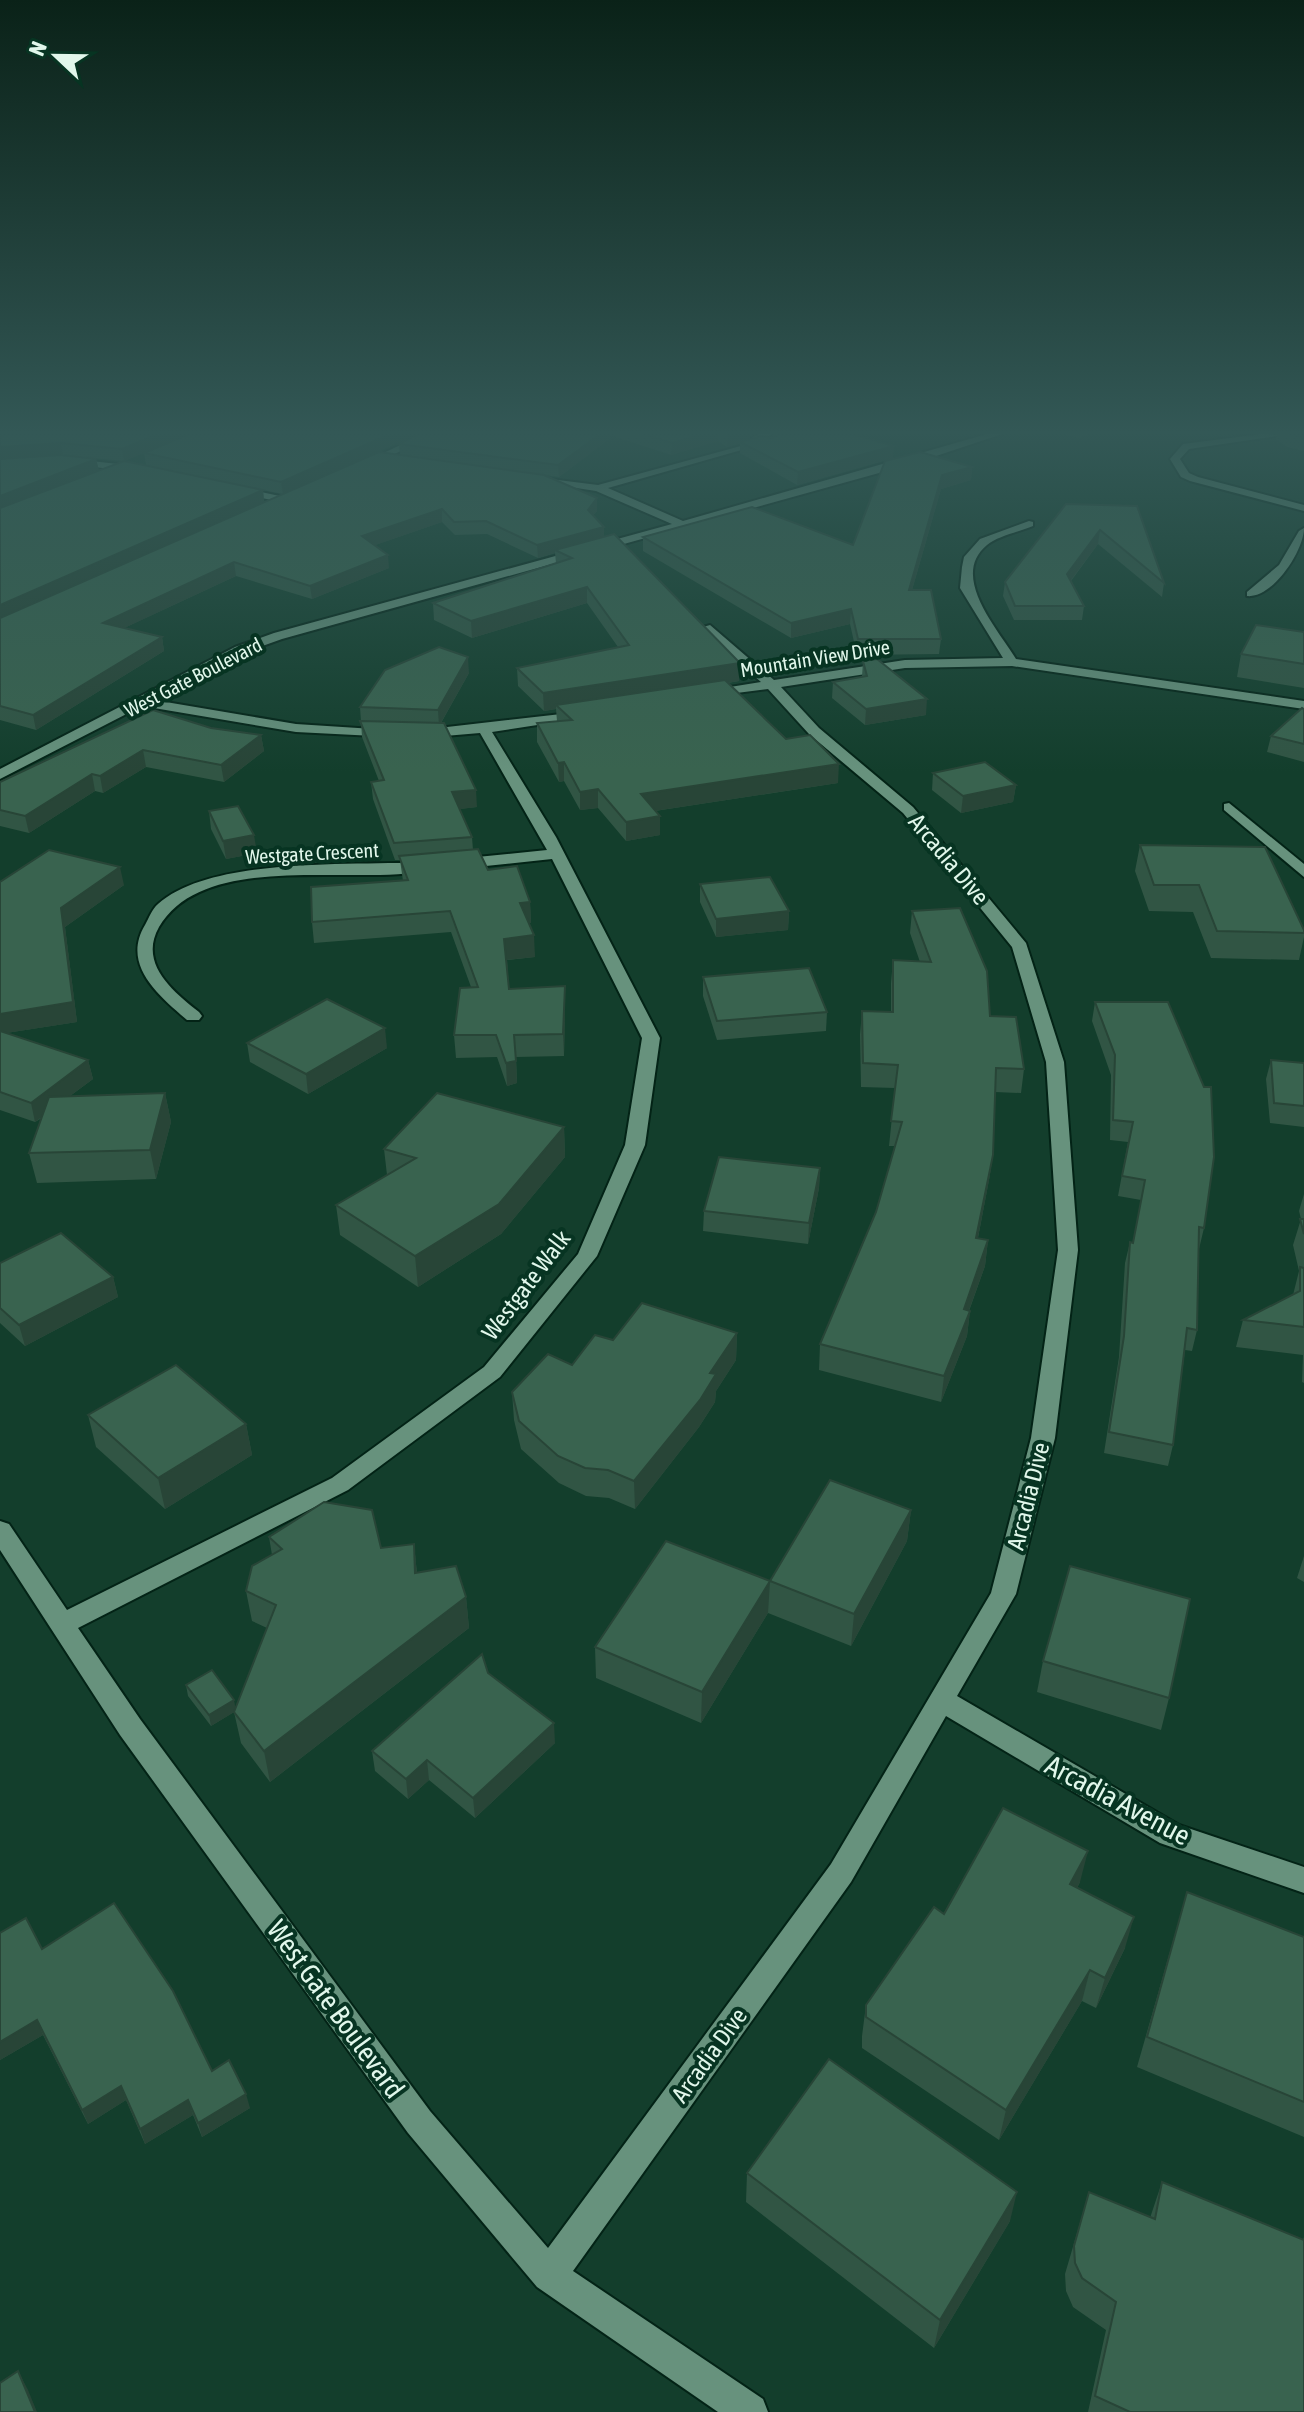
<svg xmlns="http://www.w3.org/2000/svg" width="1304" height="2412" font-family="'Asap Condensed',sans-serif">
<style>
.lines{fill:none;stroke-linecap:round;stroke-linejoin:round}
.lane-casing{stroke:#032316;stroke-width:4}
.street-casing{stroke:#032316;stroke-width:4}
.lane{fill:#67927d;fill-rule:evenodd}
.street{fill:#67927d;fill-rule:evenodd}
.wall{fill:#315544}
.shaded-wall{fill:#284537}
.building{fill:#39634f;stroke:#284537;stroke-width:2}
.labels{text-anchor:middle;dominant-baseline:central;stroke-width:8;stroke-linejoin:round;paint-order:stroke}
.far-street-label{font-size:20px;fill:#e1f7eb;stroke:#073422}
.street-label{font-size:24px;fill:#e1f7eb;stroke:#073422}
.near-street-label{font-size:28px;fill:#e1f7eb;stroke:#073422}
</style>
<rect width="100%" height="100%" fill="#133e2c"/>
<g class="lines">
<defs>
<path id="lane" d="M759,434H772L762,440C774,442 786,434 799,434L770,447L746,441Z"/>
<g id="street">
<path d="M424,434H437L369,466L360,464Z"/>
<path d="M987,434H1002L915,463L282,639L243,653L154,700L296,724L389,730L396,734L394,737L296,732L142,706L0,779V769L235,647L274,633L672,524L596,491L538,482L534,477L598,485L759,441V445L608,488L683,521Z"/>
<path d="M1261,434L1283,435L1189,449L1180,459L1189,473L1198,477L1304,505V511L1190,481L1181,477L1170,459L1183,444Z"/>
<path d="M73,459L136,466L141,469L136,472L69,464Z"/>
<path d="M238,487L289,498L290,500L285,503L234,492Z"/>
<path d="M1029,521L1033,522V526C1019,532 998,536 987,545C949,576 998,629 1016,659L1304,701V709L1012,666L905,668L781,687L819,728L913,807L1026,943L1064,1062L1078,1250L1055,1438L1016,1594L957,1696L1179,1825L1304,1867V1893L1160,1843L946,1716L851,1882L573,2271L763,2399L768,2412H718L537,2287L408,2133L120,1735L0,1550V1521L9,1524L67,1610L332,1478L484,1367L578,1254L625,1145L642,1038L552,859L457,869L449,864L457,859L547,850L480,733L421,738L414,734L421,730L588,711V717L583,718L492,732L556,837L660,1038L645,1145L597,1256L500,1377L348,1490L78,1628L140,1719L430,2111L548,2248L831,1864L991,1593L1031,1438L1058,1250L1046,1062L1012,947L903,813L809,734L768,689L705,697V691L761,682L700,628L710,625L774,680L905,660L1003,658L960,588L962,567L964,557L980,539Z"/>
<path d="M1304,528C1304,551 1272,599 1247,596V592L1279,565L1299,531Z"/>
<path d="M1229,803L1304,864V877L1224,810V804Z"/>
<path d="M425,862L430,864V870C356,887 205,849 159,927C138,964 174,992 199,1012L202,1016L199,1020H187C159,996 121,965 145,925C149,918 152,909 158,904C212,856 355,866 425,862Z"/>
</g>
</defs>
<use href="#lane" class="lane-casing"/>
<use href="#street" class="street-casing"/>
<use href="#lane" class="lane"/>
<use href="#street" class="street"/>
</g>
<g class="wall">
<path d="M189,434L124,461L61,455L96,459L99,471L146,465L144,453L417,434L283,494L263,490L264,502L400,455L399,444L418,434H755L746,440L772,438L777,436H774L773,434H852L893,458L797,485L740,453V443L727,447L718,441L671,455L613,436L559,477L544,475L597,498V511L593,515L604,527V536L739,681L728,683L786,739L838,783L655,811L660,816V835L626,841L598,808L580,810L564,781L559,782L537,742V723L557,721L556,709L544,711L518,686L517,668L618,647L587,603L472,638L434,620L433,603L556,563L555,553L538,558L487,534L455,535L442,522L375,545L389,568L312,599L236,576L124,628L162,637L164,651L36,730L0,720V436Z"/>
<path d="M1063,434H1090L1079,438Z"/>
<path d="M1277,434H1304V451L1287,447L1276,439Z"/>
<path d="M972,467L971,480L941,489L912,590L941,639L939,654L857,655L850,624L791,638L643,551V537L853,545Z"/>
<path d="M1137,506L1164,583L1162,597L1098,544L1071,581L1084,606L1082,620H1014L1003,596L1005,582Z"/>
<path d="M1304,632V688L1237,677L1241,654Z"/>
<path d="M863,661L926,715L865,725L832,698L833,682L862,677Z"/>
<path d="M469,673L441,723L477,807L459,809L472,837L473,850L488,870L530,902L531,923H529L535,957L507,960L509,989L565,1008L564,1056L516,1057L517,1083L507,1086L497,1057L456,1058L454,1035L471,987L451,932L314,943L312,922L403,881L400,860H395L373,799L371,782L379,781L362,737L360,707Z"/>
<path d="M1304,709V762L1267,752L1271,736Z"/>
<path d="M211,728L261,735L264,751L224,782L146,767L103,793L95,791L29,833L0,826V782Z"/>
<path d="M933,773L1016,785L1013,802L961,813L932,790Z"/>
<path d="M209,811L257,853L226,859L211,829Z"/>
<path d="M1140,845L1304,930V937L1299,960L1211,958L1193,912L1149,911L1135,871Z"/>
<path d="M0,882L124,885L65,927L77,1022L6,1033L88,1060L93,1079L70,1096L165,1093L171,1122L156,1179L37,1183L29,1153L42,1118L35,1122L0,1110Z"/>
<path d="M700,884L789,911L788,930L716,937L700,902Z"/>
<path d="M912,911L990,1016L1024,1069L1021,1093L995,1092L993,1155L989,1180L978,1238L988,1240L985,1266L969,1311H970L967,1336L941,1402L819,1370L820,1344L876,1212L895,1146H889L895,1088L861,1087L860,1035L862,1011L891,1012V983L893,960L920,962L910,933Z"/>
<path d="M703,977L827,1012L826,1031L717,1040L703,996Z"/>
<path d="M1095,1002L1204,1228L1199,1249L1197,1330L1192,1351L1185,1350L1173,1445L1168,1466L1104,1453L1119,1357L1125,1263L1130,1242L1133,1243L1141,1200L1118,1196L1128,1142L1110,1140L1111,1075L1092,1021Z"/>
<path d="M247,1043L387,1048L308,1094L250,1062Z"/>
<path d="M1271,1060L1304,1063V1127L1270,1123L1266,1079Z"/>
<path d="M564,1127L565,1157L501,1234L418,1287L340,1235L336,1205L387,1175L384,1149Z"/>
<path d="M820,1168L819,1188L808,1244L703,1231L704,1211Z"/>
<path d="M1304,1194V1383L1302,1382L1303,1355L1236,1347L1243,1320L1293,1295L1299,1271L1293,1245L1301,1219L1299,1211Z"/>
<path d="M0,1263L113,1277L118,1297L25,1346L0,1323Z"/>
<path d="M737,1333L736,1360L716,1391L715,1402L699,1427L635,1509L609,1498L586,1496L559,1483L521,1449L514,1420L512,1392L572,1365L613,1340Z"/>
<path d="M88,1415L246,1424L252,1455L165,1509L96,1447Z"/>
<path d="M911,1510L907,1541L851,1646L768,1613L701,1723L596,1678L595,1647L770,1581Z"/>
<path d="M269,1537L381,1548L414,1544L417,1573L466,1597L469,1628L270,1782L241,1743L234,1712L211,1726L188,1696L186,1685L236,1708L267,1628L252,1621L246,1591L272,1555Z"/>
<path d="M1304,1556V1582L1297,1578Z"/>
<path d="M1043,1661L1169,1698L1161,1730L1037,1692Z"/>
<path d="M488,1673L555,1743L475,1818L429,1780L408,1799L375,1771L372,1751Z"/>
<path d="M1080,1882L1077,1888L1125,1948L1096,2008L1082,2001L999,2140L862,2048V2036L866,2005L944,1914Z"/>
<path d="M1187,1892L1304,1937V2137L1137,2067Z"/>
<path d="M0,1933L42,1949L212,2071L250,2108L202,2137L193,2115L145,2144L126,2100L88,2124L43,2035L0,2060Z"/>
<path d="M747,2173L1010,2221L934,2348L746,2202Z"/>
<path d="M1162,2182L1303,2240L1304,2237V2412H1088L1106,2330L1073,2307L1066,2291L1065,2274L1089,2192L1150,2218Z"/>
</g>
<g class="shaded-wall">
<path d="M158,434H189L124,461L122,449Z"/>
<path d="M390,434H417L283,494L281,482Z"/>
<path d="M600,434H613V436L559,477L558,465Z"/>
<path d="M703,434H718V441L671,455L672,443Z"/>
<path d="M730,434H755L743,442L727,447L728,435Z"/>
<path d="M61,443L63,455L0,459V447Z"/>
<path d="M894,446L893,458L797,485L798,472Z"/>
<path d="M96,459L99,471L0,510V496Z"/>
<path d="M972,467L971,480L941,489L908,604L909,590L942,475Z"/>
<path d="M263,490L264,502L0,620V605Z"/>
<path d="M597,498V511L588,522V510Z"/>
<path d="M442,509V522L364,549L362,536Z"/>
<path d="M604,527V539L555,550V553L538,558L537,545Z"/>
<path d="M1100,530L1098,544L1065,588L1067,574Z"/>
<path d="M388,555L389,568L312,599L310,586Z"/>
<path d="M234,562L236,576L105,637L103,623Z"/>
<path d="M587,587V603L472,638L471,621Z"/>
<path d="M851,609L850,624L791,638V623Z"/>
<path d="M162,637L164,651L36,730L33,715Z"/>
<path d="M468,657L469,673L439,726L438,710Z"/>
<path d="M740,663L739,681L560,708L556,705V709L544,711L543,693Z"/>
<path d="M927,699L926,715L865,725L866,709Z"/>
<path d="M261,735L264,751L224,782L221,765Z"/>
<path d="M143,750L146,767L103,793L100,776Z"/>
<path d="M564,762V781L559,782L558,763Z"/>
<path d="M839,764L838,783L641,813V794Z"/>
<path d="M92,774L95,791L29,833L25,816Z"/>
<path d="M1016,785L1013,802L961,813L963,796Z"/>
<path d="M598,789V808L580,810V792Z"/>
<path d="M476,790L477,807L453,810L452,792Z"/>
<path d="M660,816V835L626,841V822Z"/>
<path d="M254,835L257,853L226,859L223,841Z"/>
<path d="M120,867L124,885L65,927L77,1022L0,1034V1014L61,908Z"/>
<path d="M530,902L531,923L521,924L520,903Z"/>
<path d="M789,911L788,930L716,937V919Z"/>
<path d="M534,935L535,957L506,960L504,939Z"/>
<path d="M565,986V1008L564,1056L563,1034Z"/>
<path d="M385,1028L387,1048L308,1094L306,1074Z"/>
<path d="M88,1060L93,1079L35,1122L31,1103Z"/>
<path d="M516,1061L517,1083L507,1086L506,1063Z"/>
<path d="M165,1093L171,1122L156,1179L150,1150Z"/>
<path d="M564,1127L565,1157L501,1234L418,1287L415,1256Z"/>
<path d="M993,1155L989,1180L973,1263L976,1238Z"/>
<path d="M820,1168L819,1188L808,1244L809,1223Z"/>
<path d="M988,1240L985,1266L960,1335L964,1309Z"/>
<path d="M113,1277L118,1297L25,1346L19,1325Z"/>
<path d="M970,1311L967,1336L941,1402L944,1376Z"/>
<path d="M737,1333L736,1360L716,1391L715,1402L699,1427L635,1509L634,1481Z"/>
<path d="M246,1424L252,1455L165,1509L158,1478Z"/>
<path d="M911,1510L907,1541L851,1646L854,1614Z"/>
<path d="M414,1544L417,1575L415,1573Z"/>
<path d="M770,1581L768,1613L701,1723L702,1692Z"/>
<path d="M466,1597L469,1628L270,1782L264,1751Z"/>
<path d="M234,1700L236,1711L211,1726L209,1715Z"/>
<path d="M554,1723L555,1743L475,1818L473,1798Z"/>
<path d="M427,1760L429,1780L408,1799L406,1779Z"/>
<path d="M1088,1851L1080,1882L1063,1916L1070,1884Z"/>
<path d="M1134,1917L1125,1948L1096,2008L1105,1978Z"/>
<path d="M1090,1970L1082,2001L999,2140L1006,2110Z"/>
<path d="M37,2020L43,2035L0,2060V2042Z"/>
<path d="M121,2086L126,2100L88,2124L82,2110Z"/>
<path d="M246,2094L250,2108L202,2137L198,2123Z"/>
<path d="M188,2100L193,2115L145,2144L140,2129Z"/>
<path d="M1017,2192L1010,2221L934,2348L940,2320Z"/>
<path d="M18,2371L28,2390L37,2412H35Z"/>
</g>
<g class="building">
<path d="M5,434H158L122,449L61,443L0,447V436Z"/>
<path d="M189,434H390L281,482L144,453Z"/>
<path d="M418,434H600L558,465L399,444Z"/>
<path d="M643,434H703L672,443Z"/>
<path d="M780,434H852L894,446L798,472L740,442L761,436L772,438Z"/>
<path d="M1290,434H1304V438Z"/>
<path d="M379,452L544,475L597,498L588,510L604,527L537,545L486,521L454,522L442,509L362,536L388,555L310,586L234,562L103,623L162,637L33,715L0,706V618Z"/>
<path d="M920,452L972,467L942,475L909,590H931L941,639H858L851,609L791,623L643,537L752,507L853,545L885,461Z"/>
<path d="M61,455L96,459L0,496V459Z"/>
<path d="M124,461L263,490L0,605V508Z"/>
<path d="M1066,504L1137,506L1164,583L1100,530L1067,574L1084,606H1015L1005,582Z"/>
<path d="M614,534L740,663L543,693L517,668L629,645L587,587L471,621L433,603L572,558L555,550Z"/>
<path d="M1256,625L1304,632V664L1241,654Z"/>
<path d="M439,647L468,657L438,710L360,707L385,670Z"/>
<path d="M877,659L927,699L866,709L833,682L867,676L863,661Z"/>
<path d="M725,680L786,739L810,735L839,764L641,794L660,816L626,822L598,789L580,792L564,762L558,763L537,723L572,720L556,705Z"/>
<path d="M1302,708L1304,709V744L1271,736Z"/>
<path d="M153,710L211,728L261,735L221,765L143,750L100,776L92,774L25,816L0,810V782Z"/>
<path d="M360,721L444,723L476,790L452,792L472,837L394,843L371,782L384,780Z"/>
<path d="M985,762L1016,785L963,796L933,773Z"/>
<path d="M238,806L254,835L223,841L209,811Z"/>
<path d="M1140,845L1265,847L1304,930V933L1217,931L1199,885H1154Z"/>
<path d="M478,849L488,870L517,866L530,902L520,903L534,935L504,939L509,989L565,986L563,1034L514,1035L516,1061L506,1063L496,1035H454L460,988L478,987L450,911L312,922L311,887L408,880L399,856Z"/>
<path d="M49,850L120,867L61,908L73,1002L0,1014V882Z"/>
<path d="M770,877L789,911L716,919L700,884Z"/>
<path d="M960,908L987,971L990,1016L1016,1017L1024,1069L996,1068L993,1155L976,1238L988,1240L964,1309L970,1311L944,1376L820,1344L876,1212L902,1122L891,1121L898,1065L863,1063L862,1011L893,1012V960L931,962L912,911Z"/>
<path d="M809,968L827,1012L717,1021L703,977Z"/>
<path d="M327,999L385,1028L306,1074L247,1043Z"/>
<path d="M1095,1002H1168L1204,1087H1211L1214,1157L1204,1228L1199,1227L1197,1330L1187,1328L1173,1445L1109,1432L1124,1336L1130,1242L1133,1243L1145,1180L1122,1176L1133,1122L1113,1120L1115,1055Z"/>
<path d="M0,1031L88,1060L31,1103L0,1092Z"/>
<path d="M1271,1060L1304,1063V1106L1274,1103Z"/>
<path d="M165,1093L150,1150L29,1153L49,1097Z"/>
<path d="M437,1093L564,1127L499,1204L415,1256L336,1205L416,1158L384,1149Z"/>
<path d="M719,1157L820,1168L809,1223L704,1211Z"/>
<path d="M1300,1219H1304V1234Z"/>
<path d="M61,1233L113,1277L19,1325L0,1308V1263Z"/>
<path d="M1300,1267L1304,1268V1327L1243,1320L1300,1291Z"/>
<path d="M642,1303L737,1333L710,1373L716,1374L700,1400L634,1481L608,1470L585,1468L558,1456L519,1421L512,1392L548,1354L572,1365L595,1335L613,1340Z"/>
<path d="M176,1365L246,1424L158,1478L88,1415Z"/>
<path d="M830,1480L911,1510L854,1614L770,1581Z"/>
<path d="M324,1502L372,1510L381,1548L414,1544L415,1573L456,1566L466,1597L264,1751L234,1712L276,1605L246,1591L252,1566L282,1549L269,1537Z"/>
<path d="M666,1541L770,1581L702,1692L595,1647Z"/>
<path d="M1070,1566L1190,1599L1169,1698L1043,1661Z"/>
<path d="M482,1654L488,1673L554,1723L473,1798L427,1760L406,1779L372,1751Z"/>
<path d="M212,1670L234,1700L209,1715L186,1685Z"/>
<path d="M1003,1808L1088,1851L1070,1884L1134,1917L1105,1978L1090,1970L1006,2110L866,2017V2005L934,1907L944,1914Z"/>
<path d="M1187,1892L1304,1937V2102L1147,2037Z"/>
<path d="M114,1903L173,1991L212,2071L229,2060L246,2094L198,2123L188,2100L140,2129L121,2086L82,2110L37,2020L0,2042V1933L26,1918L42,1949Z"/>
<path d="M829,2059L1017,2192L940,2320L747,2173Z"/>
<path d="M1162,2182L1304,2240V2412H1130L1095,2396L1116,2302L1082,2278L1075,2263L1074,2246L1089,2192L1155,2219Z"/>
<path d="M18,2371L35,2412H0V2383Z"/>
</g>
<linearGradient id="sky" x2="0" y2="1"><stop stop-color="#0a2218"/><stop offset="0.56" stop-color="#335856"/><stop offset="1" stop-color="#335856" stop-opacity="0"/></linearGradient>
<rect width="1304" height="772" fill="url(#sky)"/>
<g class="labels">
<g class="far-street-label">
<text transform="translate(815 658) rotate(-9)">Mountain View Drive</text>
<text transform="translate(193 677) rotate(-27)">West Gate Boulevard</text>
<text transform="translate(312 853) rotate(-3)">Westgate Crescent</text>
</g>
<g class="street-label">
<text transform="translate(949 859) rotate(50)">Arcadia Dive</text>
<text transform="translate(526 1285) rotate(-53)">Westgate Walk</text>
<text transform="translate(1028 1496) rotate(-76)">Arcadia Dive</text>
<text transform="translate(709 2055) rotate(-54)">Arcadia Dive</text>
</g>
<g class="near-street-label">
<text transform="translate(1118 1800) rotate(28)">Arcadia Avenue</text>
<text transform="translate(336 2009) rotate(54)">West Gate Boulevard</text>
</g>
</g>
<g transform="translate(56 56) rotate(292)" stroke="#073422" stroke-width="6" paint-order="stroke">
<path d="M0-6L14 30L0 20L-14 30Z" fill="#e1f7eb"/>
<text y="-12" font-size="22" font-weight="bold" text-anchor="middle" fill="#e1f7eb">N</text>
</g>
</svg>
